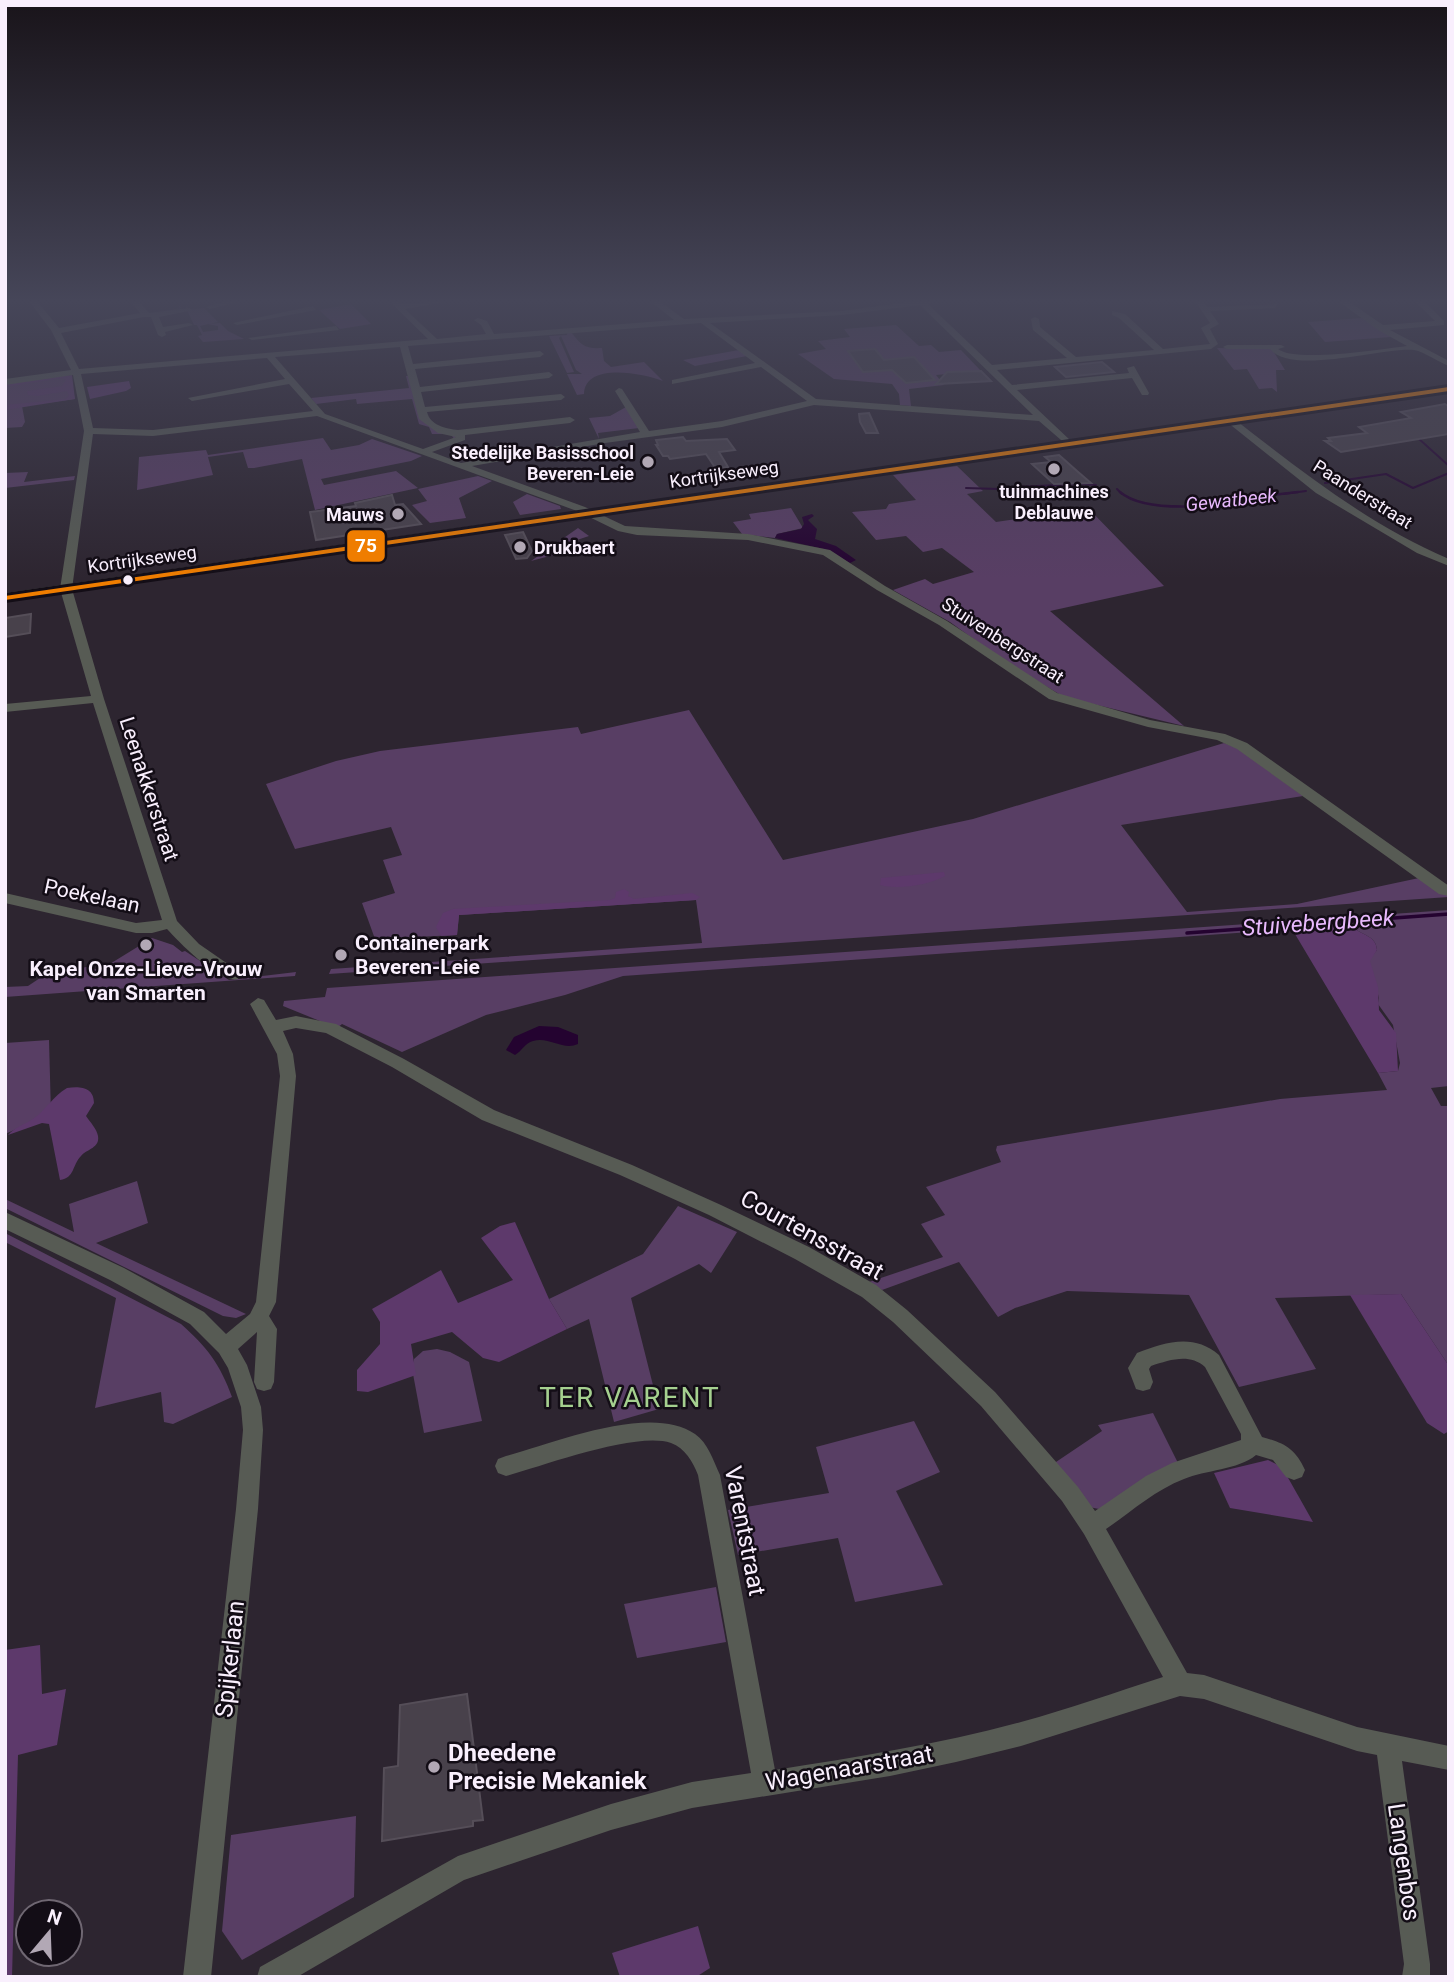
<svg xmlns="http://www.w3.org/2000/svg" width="1454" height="1982" font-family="Roboto,sans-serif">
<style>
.green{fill:#583e64}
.forest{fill:#5d396b}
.water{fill:#240330}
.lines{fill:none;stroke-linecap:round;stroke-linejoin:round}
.stream-far2{stroke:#240330;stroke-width:2}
.stream-far1{stroke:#240330;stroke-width:2.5}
.stream{stroke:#240330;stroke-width:3.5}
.building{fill:#48414b;stroke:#554e58;stroke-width:2}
.minor{fill:#575b54;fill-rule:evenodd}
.major{fill:#5f645e;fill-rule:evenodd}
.bus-1-casing{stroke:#130d16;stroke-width:6}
.bus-1{fill:#ef7d00;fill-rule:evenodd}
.poi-dot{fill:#b2a8b5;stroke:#130d16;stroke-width:2.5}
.bus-dot{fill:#f9effd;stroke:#130d16;stroke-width:2.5}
.labels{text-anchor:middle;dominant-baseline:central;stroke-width:5;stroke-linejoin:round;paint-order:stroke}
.far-poi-label{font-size:18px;font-weight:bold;fill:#f9effd;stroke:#130d16;text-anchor:end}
.far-street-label{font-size:18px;fill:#f9effd;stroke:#130d16}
.far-water-label{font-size:19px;font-style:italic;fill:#e8b9fd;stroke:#130d16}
.street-label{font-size:21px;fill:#f9effd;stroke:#130d16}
.poi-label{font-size:21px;font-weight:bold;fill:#f9effd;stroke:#130d16;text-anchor:start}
.water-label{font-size:23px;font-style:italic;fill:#e8b9fd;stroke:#130d16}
.near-street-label{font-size:24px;fill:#f9effd;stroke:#130d16}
.near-poi-label{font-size:24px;font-weight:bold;fill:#f9effd;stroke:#130d16;text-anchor:start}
.near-neighbourhood-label{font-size:28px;letter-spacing:2px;fill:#a5d08f;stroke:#130d16}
.line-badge{stroke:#130d16;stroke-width:2.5}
.badge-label{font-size:19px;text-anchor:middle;font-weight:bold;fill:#fff}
</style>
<rect width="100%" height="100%" fill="#2d2530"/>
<g class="green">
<path d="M174,301L182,308L168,311L187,309L185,301L188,310L204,308L218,322L200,326L203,332L218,330V326L207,324L220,323L228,331L244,339L203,342L198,336L202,335L197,325H194L187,310L153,314L180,308Z"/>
<path d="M1362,318L1391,337L1325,342L1308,322Z"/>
<path d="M896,325L919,346L931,345L939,352L961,350L981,371L936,375L944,385L909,389L911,406L900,405L899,394L892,384L834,379L798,354L826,349L818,341L850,337L844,329Z"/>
<path d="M568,332H571C581,345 585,349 602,348L604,361L611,367L644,362L663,381C642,373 585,362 584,394L577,395L567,374H582L576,370L561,336L559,338L574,372L567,373L549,336L567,335Z"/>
<path d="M1217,348L1272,349L1285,370H1276L1277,392L1272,388L1259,389L1247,369L1234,370Z"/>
<path d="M739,350L747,356L695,366L683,360Z"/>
<path d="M69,375L75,399L22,406L25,422L22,427L5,428V384Z"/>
<path d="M406,376H409L420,419L458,435L454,439L451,434H432L429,427L419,424L412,399L357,404L356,399L316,404L311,398L409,388Z"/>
<path d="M626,407L639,428L598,433L599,439L589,418L610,416Z"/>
<path d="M323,438L331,450L359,445L372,439L422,456L411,461L321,479L324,485L396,471L418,488L315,510L302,459L254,468H248L243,452L208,457L213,475L137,490L139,457L206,450L208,455Z"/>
<path d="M957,466L983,491L967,494L996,522L1088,508L1164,586L1050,611L1184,726L1064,697L1004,661L950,622L893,590L925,579L933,584L974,572L942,548L923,552L906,536L876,540L852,512L886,509L889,504L916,500L893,475Z"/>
<path d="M28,472L24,482L75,476L74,480L5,488V473Z"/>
<path d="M478,476L492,481L459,498L466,518L430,523L412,505L427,501L418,489Z"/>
<path d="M527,494L560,506L561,509L520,515L513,502Z"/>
<path d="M791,508L803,528L777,534L775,538L742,534L733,522L751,519L749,514Z"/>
<path d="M578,528L589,536L571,542L576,549L531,561Z"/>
<path d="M689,710L783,860L973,819L1224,743L1238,748L1303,796L1121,825L1187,912L1297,904L1419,878L1449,894V897L329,974L331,969L702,943L696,900L459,915L457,935L375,939L362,903L395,893L383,860L402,855L391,827L295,849L266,784L336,761L380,751L578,727L581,734Z"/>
<path d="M1449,910V1086L1431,1088L1441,1106H1449V1366L1401,1294L1275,1298L1316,1369L1239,1387L1189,1295L1067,1291L1015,1308L998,1317L959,1262L882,1290L869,1282L943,1257L921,1224L945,1215L926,1187L1001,1162L996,1150L997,1146L1280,1099L1387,1090L1378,1073L1398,1071L1400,1063L1393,1025L1378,1004L1379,998L1369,960L1377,950C1376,934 1360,936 1351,925L623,976L565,995L486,1015L402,1052L342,1024L337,1028L283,1006L284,1001L325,997L327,988Z"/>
<path d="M152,938L173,945L182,952L185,951L229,980L296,972L295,976L5,997V987L28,986L40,978L86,967L100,970Z"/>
<path d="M49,1040L51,1114L5,1134V1043Z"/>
<path d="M137,1181L148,1223L96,1243L246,1314L236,1318L223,1316L5,1208V1199L74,1232L69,1204Z"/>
<path d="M678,1206L737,1232L711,1273L699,1264L631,1298L659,1409L614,1422L589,1319L567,1329L549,1299L643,1254Z"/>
<path d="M5,1233L181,1324C207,1347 220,1364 232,1397L173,1424L164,1422L161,1392L95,1408L116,1298L5,1242Z"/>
<path d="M437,1349L450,1352L469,1362L482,1421L424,1433L413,1374L414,1359L423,1351Z"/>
<path d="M1153,1413L1178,1463L1099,1509L1089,1507L1053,1464L1102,1431L1098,1425Z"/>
<path d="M914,1421L940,1472L896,1491L943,1585L855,1602L838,1538L738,1555L728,1510L829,1493L816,1447Z"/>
<path d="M716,1587L726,1642L637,1658L624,1604Z"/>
<path d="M356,1816L354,1897L242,1960L222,1931L231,1835Z"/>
</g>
<g class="forest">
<path d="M351,304L371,324L340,329L319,310Z"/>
<path d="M72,375L75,399L5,410V405L66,399L69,395L67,391L37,396L28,395L27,391L62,386L66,380L62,378L5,387V384Z"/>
<path d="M129,381L131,388L126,391L90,399L87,387Z"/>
<path d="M944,872L945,876C929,885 898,890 880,885L881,878Z"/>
<path d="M624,889L629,892L628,896L634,899L692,893L700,897L696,900L459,915L457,935L441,936L436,927L443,913L453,909L610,900L615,898L616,892Z"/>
<path d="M1351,925C1360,936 1376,934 1377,950L1370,961L1378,987L1379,1010L1396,1033L1398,1071L1378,1073L1292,929Z"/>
<path d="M67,1088C80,1086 94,1087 94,1103L86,1116C90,1122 97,1129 98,1136C100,1148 87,1149 81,1156C72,1165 75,1178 60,1180L49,1124L42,1123L8,1135C15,1127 24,1125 33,1119C46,1110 53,1096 67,1088Z"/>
<path d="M515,1222L549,1299L567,1329L499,1362L483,1358L452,1332L411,1344L416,1375L368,1392L357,1391V1370L380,1344V1322L372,1309L441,1270L458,1303L513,1280L481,1238L500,1226Z"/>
<path d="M1401,1294L1449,1366V1431L1444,1434L1427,1423L1350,1295Z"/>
<path d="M1268,1460L1282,1467L1313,1522L1230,1508L1214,1473Z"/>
<path d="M40,1645L42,1694L66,1689L57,1745L18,1755L12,1977H5V1650Z"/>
<path d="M698,1926L710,1968L696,1977H620L612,1953Z"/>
</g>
<g class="water">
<path d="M812,514L814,516L808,520L817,529L815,539L836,546L856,560L850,563L824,549L775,538L777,534L801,529L804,524L802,517Z"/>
<path d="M539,1026L558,1027L578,1035V1044C563,1051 549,1036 533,1041C525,1043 522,1051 515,1055L506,1050L514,1037Z"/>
</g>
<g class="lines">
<g class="stream-far2">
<path d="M1418,438L1449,466"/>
<path d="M1325,483L1386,474L1413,488L1449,473"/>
<path d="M1082,484L1096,485"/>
<path d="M1015,487L1078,484"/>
<path d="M966,488L999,489"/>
<path d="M1117,489L1122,494"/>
<path d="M1283,494L1306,491"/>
</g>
<path class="stream-far1" d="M1120,492C1142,511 1197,507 1225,504L1221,501L1298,492"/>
<path class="stream" d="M1187,933L1449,914"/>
</g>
<g class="building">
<path d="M875,349L884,360L914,357L935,380L906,383L892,370L863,372L848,351Z"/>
<path d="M1102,362L1114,372L1066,377L1055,367Z"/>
<path d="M981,371L991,381L936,384L947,372Z"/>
<path d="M1445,404L1449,407V434L1341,452L1325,441H1331L1328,438L1367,433L1359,427L1411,418L1401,412Z"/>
<path d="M869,413L878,433H866L860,422L859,414Z"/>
<path d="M683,437L686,441L727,439L735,450L719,452L728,467L716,469L706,454L670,459L668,456H663L656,445H658L656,440Z"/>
<path d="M1059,455L1077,471L1091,483L1054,484L1032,464L1051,462L1045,457Z"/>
<path d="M392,495L395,505L403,504L421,524L316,540L310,512L356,506L355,503Z"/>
<path d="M523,532L532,551L527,558L516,559L505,535Z"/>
<path d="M31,614L30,633L5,637V618Z"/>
<path d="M467,1694L483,1820L473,1821V1826L382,1841L384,1768L398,1766L400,1705Z"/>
</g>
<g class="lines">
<g class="minor">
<path d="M29,301H37L59,328L140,313L130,301H139L149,313L189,308L193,310L159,317L163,327L189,323L193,325L165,332L166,335L162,337L158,335L151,317H144L61,333L79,369L428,339L389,301H398L401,304L451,301L405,309L437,339L486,334L481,325L474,320L478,318L487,321L494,334L674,320L650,301H659L684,319L842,311L915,301H939L928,304L992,365L1067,358L1033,330L1031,319L1035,317L1039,319L1040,327L1076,357L1154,350L1119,318L1112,315V311L1125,314L1163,349L1210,344L1201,328L1210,323L1195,301H1203L1207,307L1278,304L1275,308L1210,311L1219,324L1210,329L1218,344L1211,349L997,370L1012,385L1129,373L1127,368L1134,366L1149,393L1148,395H1142L1132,378L1017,390L1071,441V445L1068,446L1039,421L814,405L722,427L605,443L472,466L585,507L625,526L748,534L830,550L885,586L947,621L1057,693L1150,720L1225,734L1247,743L1449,886V896L1439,894L1237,749L1217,740L1148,727L1049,699L939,625L877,590L823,555L748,540L637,535L618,531L577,511L317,416L153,436L93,434L72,589L104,699L177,921L199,944L238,971L240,975L238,979C219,984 179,942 167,929L152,933H136L5,903V893L136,923L162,920L93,703L5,712V704L91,696L60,589L84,431L73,375L5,385V379L71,370L51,330ZM920,305L1033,415L816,399L710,323L842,315ZM701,323L755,363L672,380V384L761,367L807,401L722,421L649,431L622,389L619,388L615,391L640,432L461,463L432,452L465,440V435L570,423L575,420L570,417L458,430C446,429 430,425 427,412L561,400L565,397L561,394L425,407L421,392L549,378L553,375L549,372L420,387L415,369L540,357L544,354L540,351L413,364L408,346ZM400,347L419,419L438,433L456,437L423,449L325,414L275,357ZM267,358L285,379L188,398L192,401L289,384L313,411L153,430L93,428L81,374Z"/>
<path d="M226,301H242L210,309L206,307Z"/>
<path d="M1338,301H1348L1383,325L1435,321L1415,301H1424L1444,321V325L1390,330L1449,361V366C1438,362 1425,352 1414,350C1382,347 1292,376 1270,349H1227L1223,347L1227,345H1281L1285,347L1278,349C1295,363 1383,349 1407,346L1378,330Z"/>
<path d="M313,306L316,310L237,325L233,323Z"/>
<path d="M336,326L339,330L252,340L248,338Z"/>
<path d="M1227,418H1233C1301,471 1369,525 1449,559V566L1417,553L1316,493L1227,422Z"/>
<path d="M258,998L264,1000L276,1020L296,1016L336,1024L404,1059L494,1110L632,1165L721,1205L809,1247L876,1285L907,1310L995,1392L1078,1487L1095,1511L1146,1476L1172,1463L1241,1440V1434L1205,1367C1189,1353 1170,1360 1151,1366L1149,1369L1153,1382L1150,1389L1143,1391L1136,1389L1128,1368L1137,1353C1165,1342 1194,1333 1219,1355L1262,1437C1284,1443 1295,1448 1305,1470L1302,1477L1294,1480L1286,1477L1273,1460L1256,1455C1238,1470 1205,1470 1184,1479C1155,1490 1131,1512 1106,1529L1187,1673L1204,1675L1357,1727L1449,1746V1770L1402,1761L1430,1964V1977H1402L1404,1964L1377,1755L1357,1751L1204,1699L1180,1696L1021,1746L956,1762L890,1776L692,1808L611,1830L464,1880L297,1977H257L260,1967L458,1856L611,1804L692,1782L751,1773L698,1475C693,1462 685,1448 671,1443C636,1431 543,1466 506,1476L498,1473L495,1466L498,1459L506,1456C554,1443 651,1403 695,1434C708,1443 713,1460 720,1475L775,1770C858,1757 940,1744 1021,1722C1069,1709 1116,1692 1163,1677L1084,1534L1062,1501L981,1406L893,1322L862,1297L795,1259L709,1215L620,1175L482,1120L392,1067L326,1033L296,1028L283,1031L293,1054L296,1076L276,1302L269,1316L277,1329L274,1382L271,1389L264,1391L257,1389L254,1382L257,1332L238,1349L247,1365L261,1407L263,1430L258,1509L211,1977H183L236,1509L243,1430L241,1407L228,1368L219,1353L190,1324L110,1280L5,1229V1212L124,1268L204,1312L226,1334L250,1314L256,1302L280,1076L277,1054L250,1004Z"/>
</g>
<path class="major" d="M1449,386V393L5,602V593Z"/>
<defs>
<path id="bus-1" d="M1449,387V391L5,600V596Z"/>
</defs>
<use href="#bus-1" class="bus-1-casing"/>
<use href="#bus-1" class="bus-1"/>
</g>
<linearGradient id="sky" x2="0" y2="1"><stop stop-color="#19141a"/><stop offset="0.52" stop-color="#464659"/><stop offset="1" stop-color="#464659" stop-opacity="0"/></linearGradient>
<rect width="1454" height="579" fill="url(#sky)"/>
<g class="poi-dot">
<circle cx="648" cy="462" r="7"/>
<circle cx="1054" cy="469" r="7"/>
<circle cx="398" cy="514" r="7"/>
<circle cx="520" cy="547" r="7"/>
<circle cx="146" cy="945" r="7"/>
<circle cx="341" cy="955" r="7"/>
<circle cx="434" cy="1767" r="7"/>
</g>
<circle class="bus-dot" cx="128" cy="580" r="6"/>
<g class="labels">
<g class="far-poi-label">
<text x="634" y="452">Stedelijke Basisschool<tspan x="634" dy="21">Beveren-Leie</tspan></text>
<text x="1054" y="491" text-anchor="middle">tuinmachines<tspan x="1054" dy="21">Deblauwe</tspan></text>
<text x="384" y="514">Mauws</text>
<text x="534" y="547" text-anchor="start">Drukbaert</text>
</g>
<g class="far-street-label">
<text transform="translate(724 474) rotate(-8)">Kortrijkseweg</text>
<text transform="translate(1363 494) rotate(32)">Paanderstraat</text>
<text transform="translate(142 559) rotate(-8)">Kortrijkseweg</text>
<text transform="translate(1003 640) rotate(33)">Stuivenbergstraat</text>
</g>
<g class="far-water-label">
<text transform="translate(1231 500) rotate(-6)">Gewatbeek</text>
</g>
<g class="street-label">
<text transform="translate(149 789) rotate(72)">Leenakkerstraat</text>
<text transform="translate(92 896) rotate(12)">Poekelaan</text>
</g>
<g class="poi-label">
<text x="355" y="943">Containerpark<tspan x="355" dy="24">Beveren-Leie</tspan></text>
<text x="146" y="969" text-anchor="middle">Kapel Onze-Lieve-Vrouw<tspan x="146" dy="24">van Smarten</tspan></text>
</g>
<g class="water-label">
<text transform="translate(1318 923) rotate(-4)">Stuivebergbeek</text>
</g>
<g class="near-street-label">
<text transform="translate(812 1235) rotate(29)">Courtensstraat</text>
<text transform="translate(745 1531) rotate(79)">Varentstraat</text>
<text transform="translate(230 1659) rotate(-84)">Spijkerlaan</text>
<text transform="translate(849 1768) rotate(-10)">Wagenaarstraat</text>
<text transform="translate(1404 1862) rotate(82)">Langenbos</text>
</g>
<g class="near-poi-label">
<text x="448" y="1753">Dheedene<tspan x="448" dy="28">Precisie Mekaniek</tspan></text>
</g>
<g class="near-neighbourhood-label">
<text x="630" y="1397">TER VARENT</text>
</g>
</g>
<rect class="line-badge" x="346" y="529" width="40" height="34" rx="7" fill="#ef7d00"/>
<g class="badge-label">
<text x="366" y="552">75</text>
</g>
<rect width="1454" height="1982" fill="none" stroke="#f9effd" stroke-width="14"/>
<g transform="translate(49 1933) rotate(19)"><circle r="33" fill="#130d16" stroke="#6f6772" stroke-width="2"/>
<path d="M0-5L12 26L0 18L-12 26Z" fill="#b2a8b5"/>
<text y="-10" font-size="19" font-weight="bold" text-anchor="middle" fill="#f9effd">N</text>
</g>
</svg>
